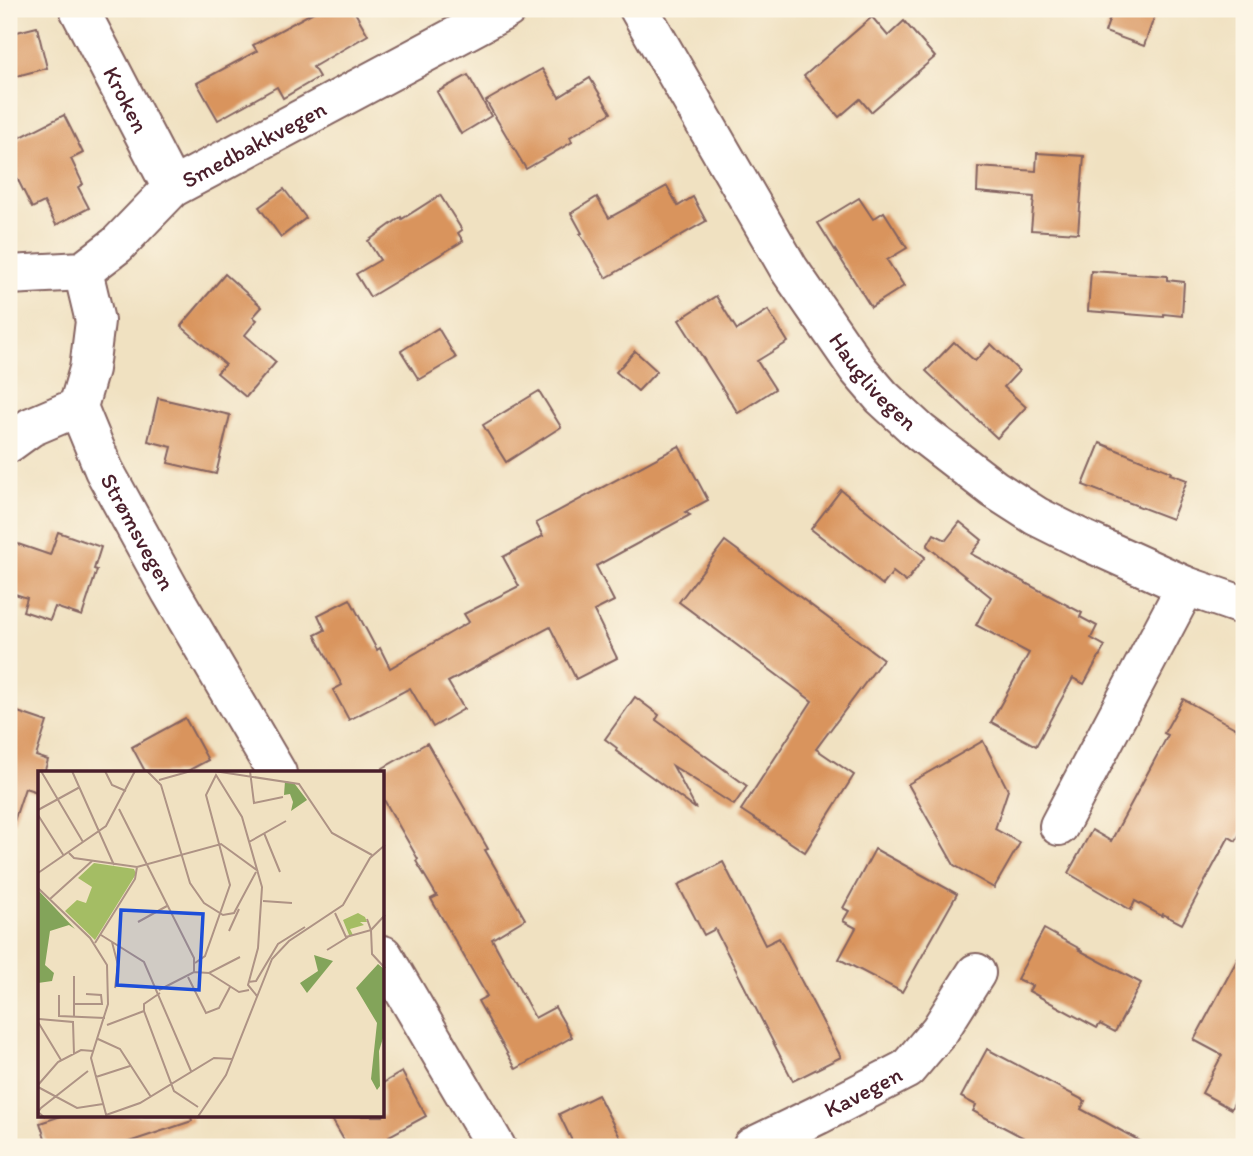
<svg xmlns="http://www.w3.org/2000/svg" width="1253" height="1156" font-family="Itim,sans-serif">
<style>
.building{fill:#d9945d}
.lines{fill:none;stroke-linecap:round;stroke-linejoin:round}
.minor-casing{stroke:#846360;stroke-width:42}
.minor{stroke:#fff;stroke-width:38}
.labels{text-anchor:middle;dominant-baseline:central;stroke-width:5;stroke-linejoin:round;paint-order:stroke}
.street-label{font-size:23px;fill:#4a1f2b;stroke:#fcf5e5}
.inset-road{fill:none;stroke:#ae9385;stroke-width:2}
.view{fill:#1d4ed8;fill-opacity:0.15;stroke:#1d4ed8;stroke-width:3.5}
.inset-edge{fill:none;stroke:#4a1f2b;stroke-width:3.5}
</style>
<rect width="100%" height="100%" fill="#fcf5e5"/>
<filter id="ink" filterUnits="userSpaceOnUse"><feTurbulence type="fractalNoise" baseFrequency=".0143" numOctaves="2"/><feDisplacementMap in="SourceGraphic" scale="14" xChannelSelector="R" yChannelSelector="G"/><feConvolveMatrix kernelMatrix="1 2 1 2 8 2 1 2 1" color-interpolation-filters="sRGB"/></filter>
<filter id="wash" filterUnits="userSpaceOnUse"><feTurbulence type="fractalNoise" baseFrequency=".00686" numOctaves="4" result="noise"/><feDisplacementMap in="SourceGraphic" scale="28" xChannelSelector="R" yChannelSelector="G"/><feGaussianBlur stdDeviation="1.57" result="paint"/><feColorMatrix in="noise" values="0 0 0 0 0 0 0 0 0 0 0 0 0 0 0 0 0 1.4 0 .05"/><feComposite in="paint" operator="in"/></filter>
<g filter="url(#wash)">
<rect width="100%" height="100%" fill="#f0e1c1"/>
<g id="blocks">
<g class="building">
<path d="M319,9H353L368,35L313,67L319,77L283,98L277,87L218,120L197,83L257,51L253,45Z"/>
<path d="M1113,9H1157L1144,46L1105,32Z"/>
<path d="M872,17L888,36L904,21L935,57L871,112L860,99L839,117L804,76Z"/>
<path d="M37,27L47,68L9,78V34Z"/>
<path d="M542,69L559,97L590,78L611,113L570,137L572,142L526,169L486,101Z"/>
<path d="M468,75L491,116L461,134L437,92Z"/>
<path d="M64,115L83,153L71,159L83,184L78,187L89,208L56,225L44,202L32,208L9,162V143Z"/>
<path d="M1037,153L1084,156L1078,233L1031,230L1034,197L977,192L978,167L1036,171Z"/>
<path d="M667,186L678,206L693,197L706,221L606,278L580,234L582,233L571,213L597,197L609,218Z"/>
<path d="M284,189L306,218L281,237L259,207Z"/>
<path d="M440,195L462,230L458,233L463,241L370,297L356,274L380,260L368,241L401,217L402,219Z"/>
<path d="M859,198L873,219L884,212L907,248L887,260L904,286L871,307L818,223Z"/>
<path d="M1091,271L1167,276V280L1184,282L1182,316L1164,314V317L1088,311Z"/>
<path d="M225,274L262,307L253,317L257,320L245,335L276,362L246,397L217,373L225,364L181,326Z"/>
<path d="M716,296L737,330L768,310L788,342L757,361L775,389L738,413L679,320Z"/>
<path d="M438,328L456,358L419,380L401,351Z"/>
<path d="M954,342L975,361L991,344L1019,371L1004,387L1026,407L997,438L926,371Z"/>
<path d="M635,351L657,371L638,391L616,372Z"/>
<path d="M539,391L561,427L506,462L483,425Z"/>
<path d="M158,398L230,415L216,474L168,463L172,447L148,441Z"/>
<path d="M1100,443L1171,472L1170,474L1187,480L1172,519L1083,485Z"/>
<path d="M679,446L708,500L685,512L690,515L596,566L614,601L594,611L617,658L576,679L550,627L448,682L464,709L433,727L410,688L349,720L333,690L342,685L315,635L325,630L318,615L350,599L377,650L380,648L390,668L469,622L464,614L519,586L503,557L543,536L536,523Z"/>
<path d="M841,490L925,557L906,582L893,572L883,585L811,529Z"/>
<path d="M960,522L982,540L971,554L1082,613L1080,617L1097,626L1091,638L1105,646L1084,684L1073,678L1036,746L991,722L1029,653L976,625L991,597L927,546L934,534L946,540Z"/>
<path d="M58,532L101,547L94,569L97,570L82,616L55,607L50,620L23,611L27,598L9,592V541L50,555Z"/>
<path d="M725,541L883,659L816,749L854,775L805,852L741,810L812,701L679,602Z"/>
<path d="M635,697L659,715L656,720L747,786L734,805L673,766L696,809L616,751L617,748L605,739Z"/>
<path d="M1183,699L1244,733V826L1236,841L1229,837L1182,924L1163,914L1162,916L1135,901L1131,910L1068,873L1092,830L1111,841L1168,735L1164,733Z"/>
<path d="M9,709L47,722L36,756L48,760L44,773H40V783L37,792L25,788L14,821L9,820Z"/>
<path d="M185,718L208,760L184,773H146L132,747Z"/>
<path d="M983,741L1008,790L995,829L1020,843L994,888L954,865L908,784Z"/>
<path d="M427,743L488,849L485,850L525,919L492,939L535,1018L555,1007L572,1037L516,1069L478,1001L487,996L431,899L437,896L416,861L418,859L383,798V768Z"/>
<path d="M875,849L957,894L902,992L839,959L856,928L843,921L849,911L843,908Z"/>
<path d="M723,862L765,945L779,938L841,1057L793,1081L715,929L704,935L678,885Z"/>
<path d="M1044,929L1080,949L1079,950L1141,983L1115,1032L1100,1024L1097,1028L1029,991L1032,986L1017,979Z"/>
<path d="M1244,947V1083L1231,1109L1202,1093L1222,1055L1194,1040Z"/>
<path d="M987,1049L1085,1101L1081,1109L1151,1147H1022L1026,1139L973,1111L976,1105L961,1097Z"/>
<path d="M402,1072L426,1116L389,1136L397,1147H348L330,1116H383V1083Z"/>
<path d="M598,1095L625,1147H575L559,1114Z"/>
<path d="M61,1116H191L192,1121L114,1147H48L40,1123Z"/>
</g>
</g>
</g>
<g filter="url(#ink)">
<use href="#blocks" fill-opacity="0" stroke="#846360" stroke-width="2"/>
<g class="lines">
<defs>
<g id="minor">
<path id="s1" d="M79,9L172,188"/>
<path id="s2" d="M639,9L789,269L858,369L882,397L920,432L994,489L1036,516L1084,540L1186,586L1244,606"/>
<path id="s3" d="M83,271L95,321L89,369L78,407L104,470L171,592L277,773"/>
<path id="s4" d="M9,275L83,271L117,245L172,188L507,9"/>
<path d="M9,443L31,427L78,407"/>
<path d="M1059,826L1186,586"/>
<path d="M383,955L496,1147"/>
<path id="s5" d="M752,1147L818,1115L907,1069L940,1030L976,973"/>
</g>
</defs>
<use href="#minor" class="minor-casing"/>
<use href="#minor" class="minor"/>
</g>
</g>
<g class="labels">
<g class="street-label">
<text stroke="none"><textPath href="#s1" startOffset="102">Kroken</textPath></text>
<text stroke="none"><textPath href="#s4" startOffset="289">Smedbakkvegen</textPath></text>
<text stroke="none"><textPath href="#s2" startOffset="441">Hauglivegen</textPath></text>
<text stroke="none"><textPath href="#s3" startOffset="278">Strømsvegen</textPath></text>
<text stroke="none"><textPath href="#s5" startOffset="124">Kavegen</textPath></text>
</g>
</g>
<g transform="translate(38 771)">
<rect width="346" height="346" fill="#f0e1c1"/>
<path d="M56,92L96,98L98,103L57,169L27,140L39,129L48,132L54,116L40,107ZM320,142L327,146L329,151H322L326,154L312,158L315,164H311L305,149Z" fill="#a4bd64"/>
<path d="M247,10L256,12L269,29L253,40L255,31L252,23L246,24ZM0,119L37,158L31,154L12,160L7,194L16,202L14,210L0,212ZM276,184L295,190L269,222L262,212L280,200ZM340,193L346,198V264L341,280L342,315L339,319L333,308L339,252L318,217Z" fill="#83a45a"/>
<path class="inset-road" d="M3,0L45,71M34,0L76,94M67,0L74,14L88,20M109,0L123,14L152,112L166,132L185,144L196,142L218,101M176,0L261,13L294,62L334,84M212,0L216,32L245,26M121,9L153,0M81,38L156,187V201M0,39L42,16M0,44L26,85M226,62L242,101M211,71L248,50M31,82L36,87L99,96L183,73L220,100M0,102L68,55L97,0M0,117L52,167L69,194L70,233L53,287L69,347M12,128L54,90M225,130L254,132M297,142L308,166L333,159L334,183L347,197M329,148L333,159L347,144M100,151L129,135M191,160L201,138M63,164L106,191L153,300M74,171L80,194L77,217M57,172L97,108L99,96M289,179L310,166M157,192L167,185L192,114L168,24L178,4L204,46L224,116L220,177L210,214L219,225M171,202L201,221L211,219M150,206L168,242L181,237L192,216M210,211L218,210L240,173L267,156M121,219L156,201L171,202L202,186M122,222L106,233V240L136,320L160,336M21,224V245L67,247M36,233H64L63,224L48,223M36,245V205M1,248L35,251L36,283M0,251L23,289M69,254L106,240M60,268L82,278L113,326M58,306L92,295M0,314L20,291L43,279L55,280M0,316L39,337L65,333M68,344L102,332L176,287L195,288M7,347L0,341L3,337L50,300M159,347L188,304L234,188L251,170L305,134L332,87L347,74"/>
<path class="view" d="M83,139L165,143L161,219L79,214Z"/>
<rect width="346" height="346" class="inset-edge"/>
</g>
<rect width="1253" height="1156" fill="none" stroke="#fcf5e5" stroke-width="35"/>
</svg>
